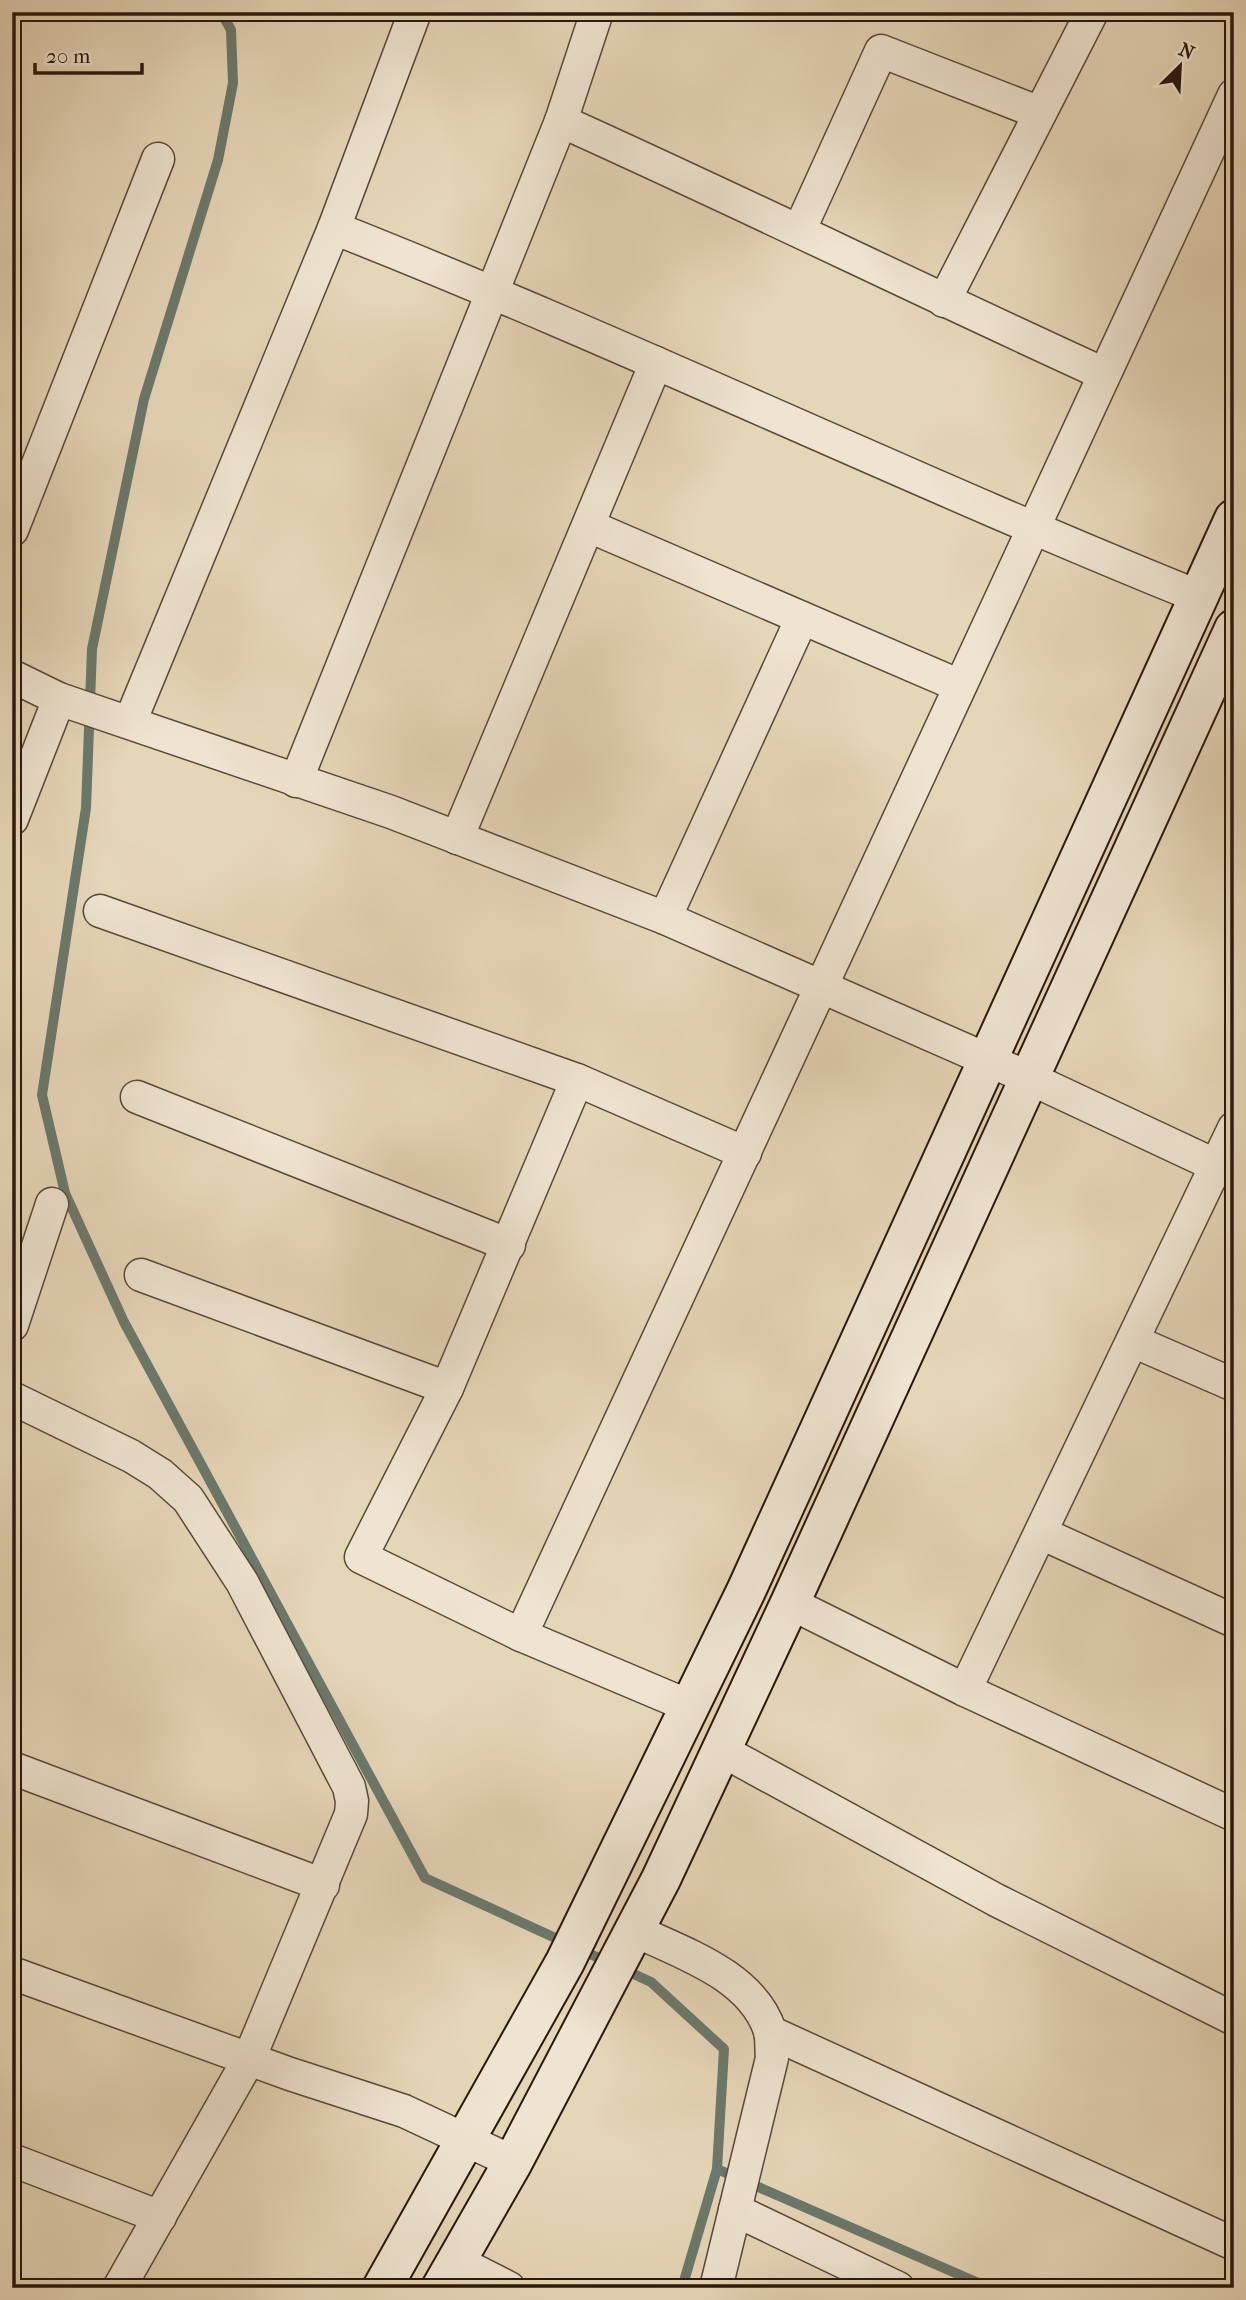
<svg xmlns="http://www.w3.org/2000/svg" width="1246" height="2300" font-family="'IM FELL French Canon',serif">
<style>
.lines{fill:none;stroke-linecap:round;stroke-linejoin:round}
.stream{stroke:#6b796d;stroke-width:10}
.street-casing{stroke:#594837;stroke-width:35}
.secondary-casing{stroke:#2a180c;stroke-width:42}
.street{stroke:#efe4d1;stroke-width:32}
.secondary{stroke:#efe4d1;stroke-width:38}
</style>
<rect width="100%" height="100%" fill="#e6d6b8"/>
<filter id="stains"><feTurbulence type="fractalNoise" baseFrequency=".00286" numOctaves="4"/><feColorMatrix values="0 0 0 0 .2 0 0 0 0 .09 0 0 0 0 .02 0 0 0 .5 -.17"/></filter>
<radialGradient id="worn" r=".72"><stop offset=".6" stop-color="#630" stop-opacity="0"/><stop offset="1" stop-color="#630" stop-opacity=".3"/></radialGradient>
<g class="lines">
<g class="stream">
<path d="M221,12L231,30L233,83L218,160L144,399L92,649L86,808L42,1095L65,1193L124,1322L425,1878L651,1982L724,2049L717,2169L682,2288"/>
<path d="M717,2169L990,2288"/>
</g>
<defs>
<g id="street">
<path d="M561,121C743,203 922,291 1104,374"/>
<path d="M334,228C625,343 907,479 1197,596"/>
<path d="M800,229L881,51L1040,113"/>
<path d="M944,301L1092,12"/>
<path d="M589,526L960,686"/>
<path d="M12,530L158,159"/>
<path d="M12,676L59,699L391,812L665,918L1029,1078L1234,1174"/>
<path d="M130,722L334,228L415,12"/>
<path d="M296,781L561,121L597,12"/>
<path d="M12,819L59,699"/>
<path d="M457,838L656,363"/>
<path d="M100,911L577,1080L745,1153"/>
<path d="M665,918L802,618"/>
<path d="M137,1097L509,1245"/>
<path d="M141,1275L447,1388"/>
<path d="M12,1325L52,1204"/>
<path d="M1133,1341L1234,1385"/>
<path d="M12,1398L131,1456L160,1474L188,1499L242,1582L349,1787L352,1801L351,1814L249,2059L119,2288"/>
<path d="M1041,1533L1234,1621"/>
<path d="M790,1603L965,1690L1234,1815"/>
<path d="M521,1635L361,1557L447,1388L577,1080"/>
<path d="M965,1690L1234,1128"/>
<path d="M689,1706L521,1635L1234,95"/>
<path d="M721,1750L996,1900L1234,2019"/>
<path d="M12,1768L323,1885"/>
<path d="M634,1930C682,1953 752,1975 770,2031C772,2039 771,2050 772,2058L716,2288"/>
<path d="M12,1973L290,2074L404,2111L513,2162"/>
<path d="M770,2032L1234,2244"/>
<path d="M12,2160L160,2217"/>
<path d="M735,2210L898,2288"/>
<path d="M456,2261L509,2288"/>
</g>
<g id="secondary">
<path d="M382,2288L565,1962L746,1591L1234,519"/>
<path d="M441,2288L513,2162L661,1879L790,1603L1234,629"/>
</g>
</defs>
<use href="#street" class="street-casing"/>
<use href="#secondary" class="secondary-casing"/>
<use href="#street" class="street"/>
<use href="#secondary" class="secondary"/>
</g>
<rect width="1246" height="2300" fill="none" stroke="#e6d6b8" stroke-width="42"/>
<rect x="14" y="14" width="1218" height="2272" fill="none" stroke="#2a180c" stroke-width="3.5"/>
<rect x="21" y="21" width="1204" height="2258" fill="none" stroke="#2a180c" stroke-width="2"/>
<g transform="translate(1180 66) rotate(24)" stroke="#efe4d1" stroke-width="5" paint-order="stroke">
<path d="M0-5L12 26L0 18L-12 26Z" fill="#2a180c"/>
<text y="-10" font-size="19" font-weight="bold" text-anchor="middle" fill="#2a180c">N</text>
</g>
<path d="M35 63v10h107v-10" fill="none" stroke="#2a180c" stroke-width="3.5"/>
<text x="46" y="63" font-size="21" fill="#2a180c" stroke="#efe4d1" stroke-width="5" paint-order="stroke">20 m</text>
<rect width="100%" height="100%" filter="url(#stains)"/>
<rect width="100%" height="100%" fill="url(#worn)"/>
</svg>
